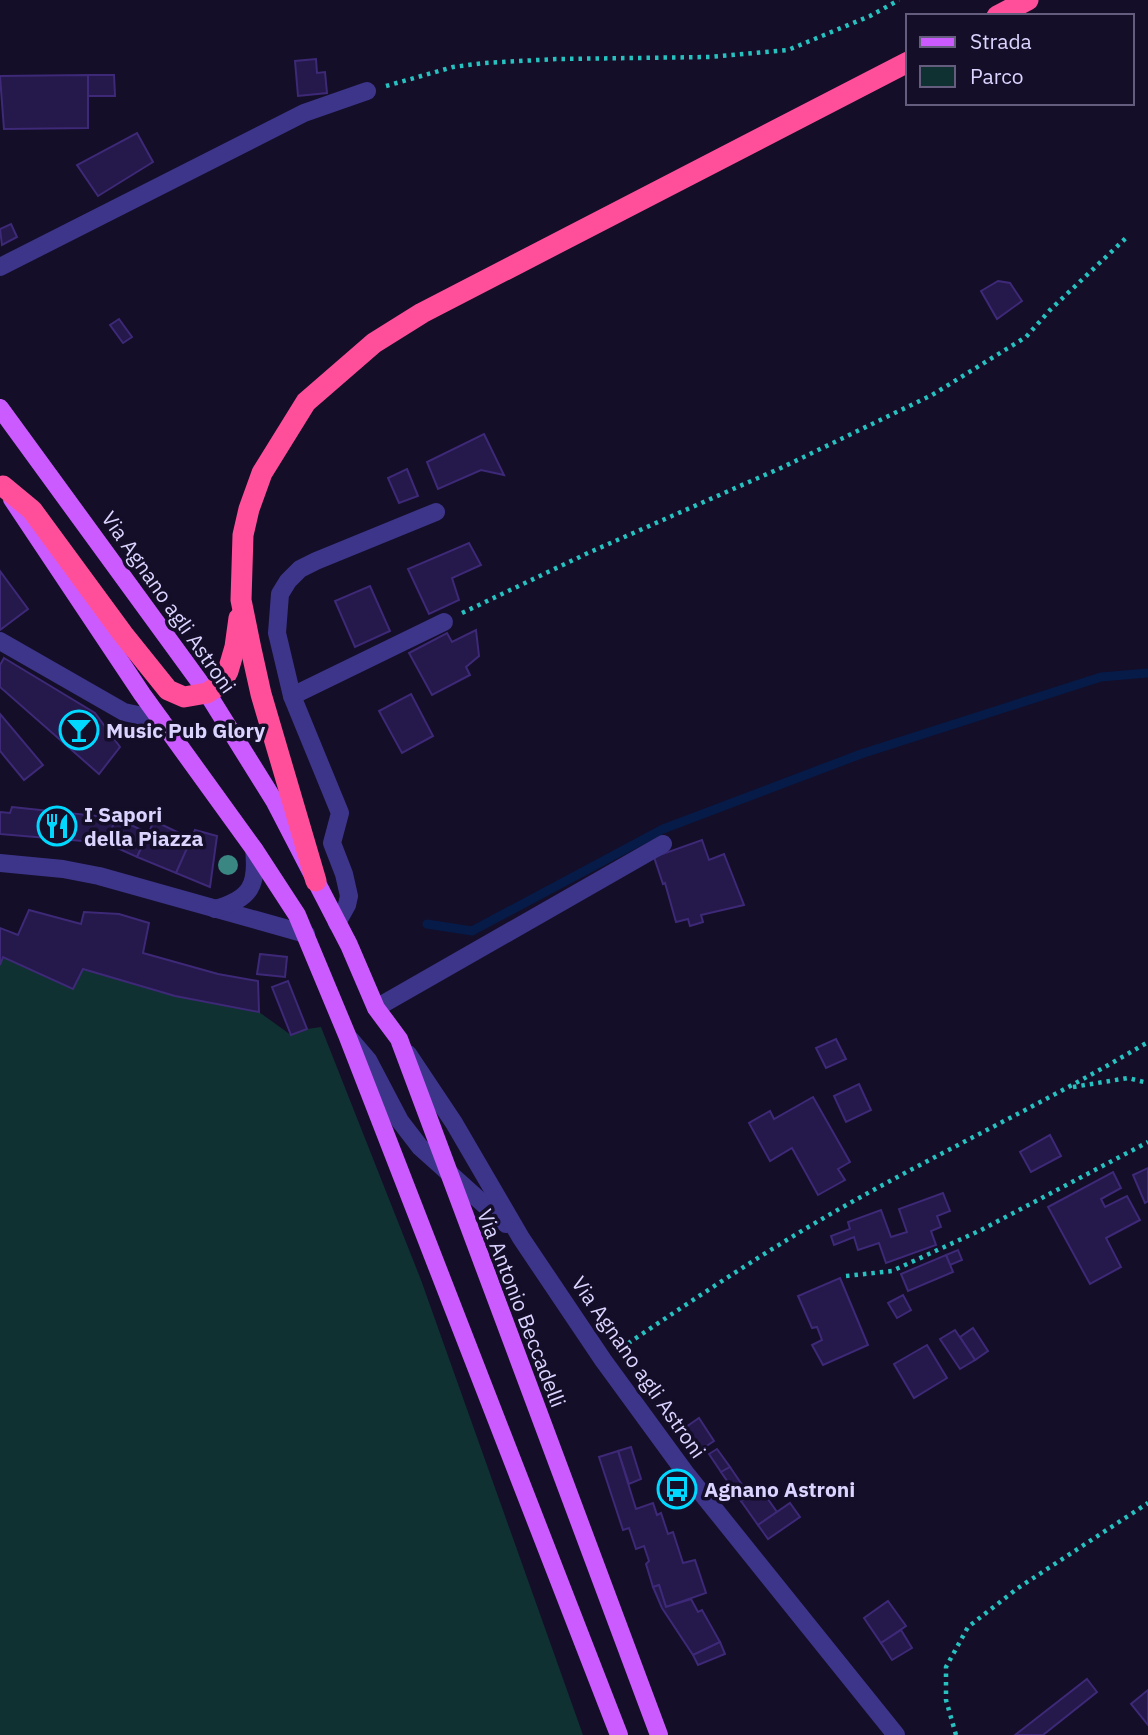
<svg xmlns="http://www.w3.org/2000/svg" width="1148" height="1735" font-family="'IBM Plex Sans',sans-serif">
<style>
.green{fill:#103132}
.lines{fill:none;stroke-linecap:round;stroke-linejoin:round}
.stream{stroke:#061b48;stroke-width:9}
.building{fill:#25184a;stroke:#3d2977;stroke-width:2}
.path{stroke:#27c1c0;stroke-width:4.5;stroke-dasharray:3.5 5;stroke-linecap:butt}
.minor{stroke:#3d358a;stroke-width:18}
.major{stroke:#cb5bff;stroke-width:18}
.highway{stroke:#ff4f9a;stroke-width:21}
.tree{fill:#398682}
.labels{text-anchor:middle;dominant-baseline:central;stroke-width:7;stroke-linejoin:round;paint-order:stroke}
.street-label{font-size:21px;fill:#dbd4ff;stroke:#140e28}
.poi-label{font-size:21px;font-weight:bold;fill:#dbd4ff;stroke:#140e28;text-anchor:start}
</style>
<rect width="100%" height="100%" fill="#140e28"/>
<path class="green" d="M3,957L73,989L83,969L175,996L259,1012L291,1035L307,1029L321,1027L421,1280L583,1735H0V965Z"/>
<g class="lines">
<path class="stream" d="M427,924L472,931L663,829L861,754L1101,677L1148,673"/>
</g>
<g class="building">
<path d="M316,59L317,73L325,72L327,93L298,96L295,61Z"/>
<path d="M88,75H114L115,96H88Z"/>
<path d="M88,75V128L4,129L0,76Z"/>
<path d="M137,133L153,162L98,196L77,165Z"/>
<path d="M11,224L17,237L2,245L0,229Z"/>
<path d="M998,281L1010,283L1022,301L997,319L981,291Z"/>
<path d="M119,319L132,337L123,343L110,325Z"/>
<path d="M484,434L504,475L481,470L438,489L427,462Z"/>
<path d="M407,469L418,496L399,503L388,478Z"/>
<path d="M469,543L481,565L452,578L459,600L429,614L408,569Z"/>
<path d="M0,571L28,609L0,630Z"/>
<path d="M370,586L390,631L355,647L335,601Z"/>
<path d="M476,630L479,656L466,667L470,675L432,695L409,653L447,633L452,642Z"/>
<path d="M4,658L95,713L120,747L99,774L0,687V665Z"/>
<path d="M411,694L433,736L402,753L379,711Z"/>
<path d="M0,714L43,765L24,780L0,751Z"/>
<path d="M12,807L116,818L106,843L0,834V812L10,813Z"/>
<path d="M116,818L148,833L137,857L106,843Z"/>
<path d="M154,821L192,839L176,873L137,857Z"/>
<path d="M195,830L217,836L210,887L176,873Z"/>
<path d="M702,840L709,860L724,854L744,905L701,915L703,922L690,926L688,919L676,922L665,883L663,884L654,857Z"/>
<path d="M29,910L81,924L84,912L119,914L149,923L143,953L218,974L258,981L259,1012L175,996L83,969L73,989L3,957L0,965V928L18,935Z"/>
<path d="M260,954L287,957L285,977L257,974Z"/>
<path d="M288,981L307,1029L291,1035L272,987Z"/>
<path d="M836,1039L846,1059L826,1068L816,1048Z"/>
<path d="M859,1084L871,1110L846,1122L834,1096Z"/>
<path d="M813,1097L850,1162L838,1169L845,1180L818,1195L792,1148L770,1161L749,1123L770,1111L774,1119Z"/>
<path d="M1050,1135L1061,1156L1031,1172L1020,1152Z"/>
<path d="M1148,1168V1201L1145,1203L1133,1175Z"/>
<path d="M1113,1172L1121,1188L1101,1199L1105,1207L1127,1196L1140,1220L1106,1238L1121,1267L1090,1284L1048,1207Z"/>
<path d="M943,1193L950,1211L937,1216L941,1227L931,1231L936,1245L886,1263L879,1243L858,1250L854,1237L834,1245L831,1236L850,1229L848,1222L881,1210L891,1237L907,1232L899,1209Z"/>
<path d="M958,1250L962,1260L950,1265L946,1255Z"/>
<path d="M946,1255L953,1272L908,1291L901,1274Z"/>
<path d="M840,1278L868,1345L823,1365L812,1345L822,1340L817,1327L812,1328L798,1296Z"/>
<path d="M903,1295L911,1310L897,1318L888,1303Z"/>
<path d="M973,1328L988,1351L975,1360L960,1337Z"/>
<path d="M955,1330L975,1360L960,1369L940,1339Z"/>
<path d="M927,1345L947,1378L914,1398L894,1364Z"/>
<path d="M699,1418L714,1441L702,1449L686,1427Z"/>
<path d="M631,1447L641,1479L629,1484L618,1451Z"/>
<path d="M717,1449L730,1467L721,1472L709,1454Z"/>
<path d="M618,1451L636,1509L653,1503L657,1515L661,1513L668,1534L673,1532L683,1563L695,1560L706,1593L666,1607L659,1585L653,1587L646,1564L649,1561L644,1546L636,1549L629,1528L623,1530L599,1457Z"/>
<path d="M730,1467L749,1495L741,1501L721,1472Z"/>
<path d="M760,1488L777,1512L758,1525L741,1501Z"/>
<path d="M790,1503L800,1517L768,1539L758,1525Z"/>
<path d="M659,1585L666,1607L691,1599L698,1612L702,1610L720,1642L693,1655L662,1608L653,1587Z"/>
<path d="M888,1601L906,1626L881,1643L864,1618Z"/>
<path d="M901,1630L912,1648L892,1660L881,1643Z"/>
<path d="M720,1642L725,1654L698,1665L693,1655Z"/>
<path d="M1087,1679L1097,1692L1043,1735H1015Z"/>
<path d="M1148,1690V1725L1131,1704Z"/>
</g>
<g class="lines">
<g class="path">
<path d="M386,86L453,67L484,63L556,59L710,57L788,50L870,16L899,0"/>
<path d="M462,613L588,553L783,467L932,395L1026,337L1050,310L1128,236"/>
<path d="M1073,1087L1128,1078L1148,1083"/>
<path d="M846,1276L892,1271L981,1230L1148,1142"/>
<path d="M621,1348C699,1296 777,1243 859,1198C954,1145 1054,1098 1148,1042"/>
<path d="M956,1735L946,1700V1667L968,1627L1018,1588L1148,1503"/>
</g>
<g class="minor">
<path d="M0,267L304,113L367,91"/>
<path d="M0,641L124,712L161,720"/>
<path d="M292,696L444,622"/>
<path d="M0,863L63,869L99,876L306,934"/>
<path d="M215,909C251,899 258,885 254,849"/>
<path d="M337,923L347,905L349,896L344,874L332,843L340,813L292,696L277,633L280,594L288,581L300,569L316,561L436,512"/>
<path d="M376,1008L663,844"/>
<path d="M350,1039L368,1060L400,1121L420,1147L506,1224"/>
<path d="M408,1054L454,1123L521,1238L603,1360L687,1475L896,1735"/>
</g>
<g class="major">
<path d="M0,408L204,688L275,802L349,945L376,1008L399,1039L659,1735"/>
<path d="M12,499L142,694L254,849L297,915L347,1035L619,1735"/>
</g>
<g class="highway">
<path d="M997,16L1028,0"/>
<path d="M3,486L32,510L123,634L168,690L184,697L207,693L221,684L228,671L235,647L239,618"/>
<path d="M316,881L261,694L251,649L241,600L243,535L249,509L262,473L306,402L374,343L422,313L908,62"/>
</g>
</g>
<circle class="tree" cx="228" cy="865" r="10"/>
<defs>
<symbol id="bar-ring" viewBox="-11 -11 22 22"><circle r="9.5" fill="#140e28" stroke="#00d8ff" stroke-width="1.5"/><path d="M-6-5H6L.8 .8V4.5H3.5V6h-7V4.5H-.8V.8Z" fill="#00d8ff"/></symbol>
<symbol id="restaurant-ring" viewBox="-11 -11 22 22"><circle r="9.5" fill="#140e28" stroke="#00d8ff" stroke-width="1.5"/><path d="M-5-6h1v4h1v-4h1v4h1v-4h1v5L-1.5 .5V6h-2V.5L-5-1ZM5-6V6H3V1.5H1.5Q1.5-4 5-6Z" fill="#00d8ff"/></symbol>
<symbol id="bus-ring" viewBox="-11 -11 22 22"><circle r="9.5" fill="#140e28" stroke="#00d8ff" stroke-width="1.5"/><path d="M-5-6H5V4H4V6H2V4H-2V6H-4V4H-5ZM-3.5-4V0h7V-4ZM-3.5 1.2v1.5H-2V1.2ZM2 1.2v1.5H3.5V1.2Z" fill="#00d8ff"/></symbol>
</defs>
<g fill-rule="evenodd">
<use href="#bar-ring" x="57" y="708" width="44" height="44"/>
<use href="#restaurant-ring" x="35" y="804" width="44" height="44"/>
<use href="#bus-ring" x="655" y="1467" width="44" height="44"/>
</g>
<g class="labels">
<g class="street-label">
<text transform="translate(169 602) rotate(55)">Via Agnano agli Astroni</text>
<text transform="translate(522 1308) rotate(69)">Via Antonio Beccadelli</text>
<text transform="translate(639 1367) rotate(55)">Via Agnano agli Astroni</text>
</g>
<g class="poi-label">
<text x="106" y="730">Music Pub Glory</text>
<text x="84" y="814">I Sapori<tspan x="84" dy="24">della Piazza</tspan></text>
<text x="704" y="1489">Agnano Astroni</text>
</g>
</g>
<rect x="906" y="14" width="228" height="91" fill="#140e28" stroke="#645d7e" stroke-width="2"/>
<rect x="920" y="37" width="35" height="10" fill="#cb5bff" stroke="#645d7e" stroke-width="2"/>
<text x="970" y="49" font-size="21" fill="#dbd4ff">Strada</text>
<rect x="920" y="66" width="35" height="21" fill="#103132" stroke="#645d7e" stroke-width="2"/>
<text x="970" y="84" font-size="21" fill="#dbd4ff">Parco</text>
</svg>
